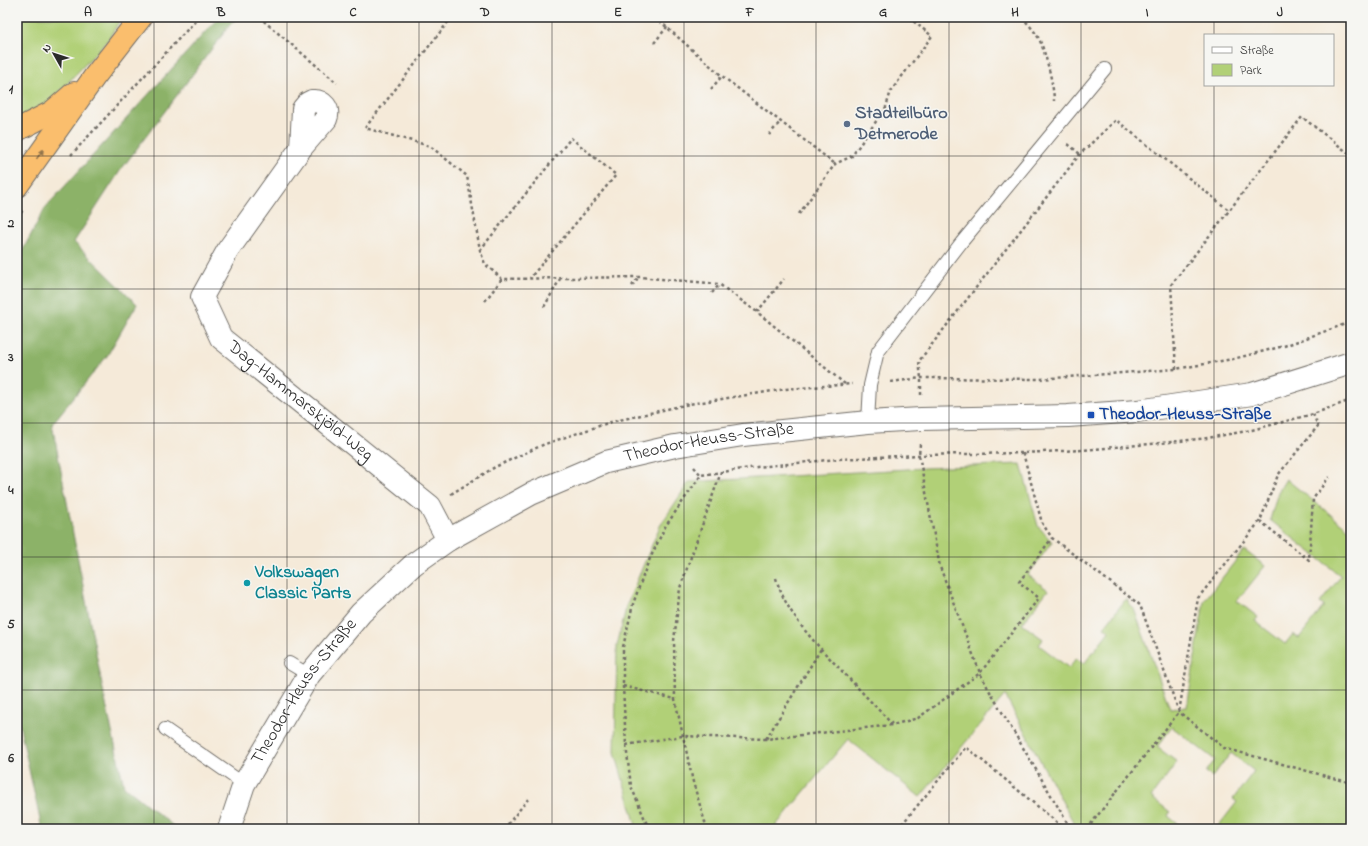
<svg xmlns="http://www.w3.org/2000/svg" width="1368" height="846" font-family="'Indie Flower',sans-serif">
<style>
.green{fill:#b1d077;stroke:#6e7e51}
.forest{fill:#8cb268;stroke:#5c6e4a}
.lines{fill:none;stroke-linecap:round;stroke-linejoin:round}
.service-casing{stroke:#726e68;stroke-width:14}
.minor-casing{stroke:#726e68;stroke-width:24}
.trunk-casing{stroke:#726e68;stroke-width:24}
.path{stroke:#726e68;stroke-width:2.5;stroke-dasharray:3 3;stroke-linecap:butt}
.service{stroke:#fff;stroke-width:12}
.minor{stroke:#fff;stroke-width:22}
.trunk{stroke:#fabe6d;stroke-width:22}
.oneway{fill:#92744c}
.grid{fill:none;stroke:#2b2b2b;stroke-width:1;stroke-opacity:0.55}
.service-dot{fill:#5c6f8a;stroke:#f6f6f2;stroke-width:1.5}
.transit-dot{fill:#1a4fb4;stroke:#f6f6f2;stroke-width:1.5}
.culture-dot{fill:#0f9aa8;stroke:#f6f6f2;stroke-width:1.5}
.labels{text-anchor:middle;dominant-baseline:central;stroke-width:3;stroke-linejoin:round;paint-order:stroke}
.service-label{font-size:18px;font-weight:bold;fill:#4e5e75;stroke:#f6f6f2;text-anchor:start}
.street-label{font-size:18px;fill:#2b2b2b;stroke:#f6f6f2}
.transit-label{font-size:18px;font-weight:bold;fill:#164399;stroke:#f6f6f2;text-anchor:start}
.culture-label{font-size:18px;font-weight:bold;fill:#0d838f;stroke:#f6f6f2;text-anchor:start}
.neatline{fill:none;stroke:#2b2b2b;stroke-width:1.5}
.grid-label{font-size:13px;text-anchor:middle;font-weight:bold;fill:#2b2b2b}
</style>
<rect width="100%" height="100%" fill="#f6f6f2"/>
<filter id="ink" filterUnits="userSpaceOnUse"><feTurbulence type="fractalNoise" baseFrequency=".025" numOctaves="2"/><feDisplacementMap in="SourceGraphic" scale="8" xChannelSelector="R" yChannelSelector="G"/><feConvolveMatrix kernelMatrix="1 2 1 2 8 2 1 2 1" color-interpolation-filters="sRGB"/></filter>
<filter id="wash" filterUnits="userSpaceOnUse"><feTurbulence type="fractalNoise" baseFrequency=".012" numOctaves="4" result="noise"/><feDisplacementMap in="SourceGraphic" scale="16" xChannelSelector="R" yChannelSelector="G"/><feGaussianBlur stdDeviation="0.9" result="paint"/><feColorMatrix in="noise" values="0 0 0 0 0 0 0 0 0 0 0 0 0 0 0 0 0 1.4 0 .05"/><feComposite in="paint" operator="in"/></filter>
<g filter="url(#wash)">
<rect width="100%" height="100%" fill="#f5ead9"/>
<g class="green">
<path d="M17,17H122L108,40L48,104L17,118Z"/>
<path d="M1021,464L1038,526L1052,542L1028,575L1048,590L1022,624L1043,639L1039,645L1069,668L1076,658L1084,664L1109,631L1104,627L1126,599L1134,609L1170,709L1187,707L1204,601L1244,550L1265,566L1237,601L1258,617L1255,621L1285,644L1293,634L1299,638L1324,606L1320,603L1341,576L1270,520L1278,492L1286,479L1351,531V829H1216L1237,802L1233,799L1254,771L1231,753L1212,777L1206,772L1215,760L1172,727L1157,747L1177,762L1151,797L1170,812L1168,816L1184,829H1077L1005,695L920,797L848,739L773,829H637L615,752L617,646L627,604L660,526L689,482L924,468Z"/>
</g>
<path class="forest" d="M219,17H238L229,26L120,171L74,242L137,304L107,356L52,424L104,695L124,786L177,829H42L17,714V261L45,208Z"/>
</g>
<g filter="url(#ink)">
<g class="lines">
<defs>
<g id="service">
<path d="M868,422L870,385L878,351L961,243L1105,69"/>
<path d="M289,663L309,675"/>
<path d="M165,729L244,784"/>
</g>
<g id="minor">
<path id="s1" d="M301,148L326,119C330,109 323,100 312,101L308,103L303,109L301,148L228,250L202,297L221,338L430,506L448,540"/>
<path id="s2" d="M229,829L244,784L309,675L361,613L414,564L448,540L531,494L606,462L675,446L743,435L868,422L921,419L1068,416L1138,411L1252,394L1351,363"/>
</g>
<g id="trunk">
<path d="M17,130L52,112L74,93"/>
<path d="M17,186L95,76L141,17"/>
</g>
</defs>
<use href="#service" class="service-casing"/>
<use href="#minor" class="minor-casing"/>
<use href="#trunk" class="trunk-casing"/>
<g class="path">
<path d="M259,17L337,83"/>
<path d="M452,17L365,128L430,146L467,176L480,250L485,264L502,279L639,277L719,284L757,312L845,384"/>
<path d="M655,17L722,76L835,164"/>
<path d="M1022,17C1027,23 1034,30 1038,37C1045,49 1054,86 1054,101"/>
<path d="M654,43L667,27"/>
<path d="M711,89L722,76"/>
<path d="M769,135L780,122"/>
<path d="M1068,144L1080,154"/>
<path d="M71,155L199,17"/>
<path d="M799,214L835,164L852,156L886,107L891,91L932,36L908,17"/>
<path d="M17,218L23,210"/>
<path d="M480,250L571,138L616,175L530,278"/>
<path d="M632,286L638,278"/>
<path d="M712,293L719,285"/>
<path d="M485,301L502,279"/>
<path d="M544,307L560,279"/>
<path d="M757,312L784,279"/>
<path d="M1176,369L1171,285L1302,117L1351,155"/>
<path d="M891,382L921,378L1040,379L1176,369L1233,359L1284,346L1351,322"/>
<path d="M921,395V378L919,361L1080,154L1116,120L1230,211"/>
<path d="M920,444L919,455L940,567L980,673L989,690L1071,829"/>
<path d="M1023,453L1042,523L1052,538L1140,605L1179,712L1224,748L1351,783"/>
<path d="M694,467L701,475"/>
<path d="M451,494L495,467L545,444L611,422L689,404L786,389L852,384"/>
<path d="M1260,521L1309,560L1313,499L1329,477"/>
<path d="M776,578C786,614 815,643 841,670C858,688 875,706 892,724"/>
<path d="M623,686L675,699"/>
<path d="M766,739L821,649"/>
<path d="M626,745L682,736L766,739L892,725L918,718L980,673L1039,598L1019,582L1052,538"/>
<path d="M902,825L907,829"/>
<path d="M17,827V829"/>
<path d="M504,829L529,798"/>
<path d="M649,829L631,786L626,745L623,686V647L633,604L647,565L665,527L701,475L757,467L838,459L919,455L1023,453L1082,450L1161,443L1208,438L1252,430L1313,414L1351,400"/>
<path d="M707,829L693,782L675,699L674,641L680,588L721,472"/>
<path d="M898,829L966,747L1065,829"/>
<path d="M1087,829L1179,712L1198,598L1260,521L1278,475L1318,426L1313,414"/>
</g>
<use href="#service" class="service"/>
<use href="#minor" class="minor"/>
<use href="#trunk" class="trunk"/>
</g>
<defs><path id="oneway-solid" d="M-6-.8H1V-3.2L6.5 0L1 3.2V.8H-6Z"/></defs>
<use class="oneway" href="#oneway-solid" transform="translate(40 154) rotate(-54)"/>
</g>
<path class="grid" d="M154,17V829M287,17V829M419,17V829M552,17V829M684,17V829M816,17V829M949,17V829M1081,17V829M1214,17V35M1214,85V829M17,156H1351M17,289H1351M17,423H1351M17,557H1351M17,690H1351"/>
<circle class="service-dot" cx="847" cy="124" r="4"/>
<rect class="transit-dot" x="1087" y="411" width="8" height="8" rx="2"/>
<circle class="culture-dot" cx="247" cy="583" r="4"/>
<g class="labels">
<g class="service-label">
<text x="855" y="114">Stadteilbüro<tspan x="855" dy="21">Detmerode</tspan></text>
</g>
<g class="street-label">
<text stroke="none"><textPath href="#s1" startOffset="443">Dag-Hammarskjöld-Weg</textPath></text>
<text stroke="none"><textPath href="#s2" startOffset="650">Theodor-Heuss-Straße</textPath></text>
<text stroke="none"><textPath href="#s2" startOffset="158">Theodor-Heuss-Straße</textPath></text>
</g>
<g class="transit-label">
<text x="1099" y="415">Theodor-Heuss-Straße</text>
</g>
<g class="culture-label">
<text x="255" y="573">Volkswagen<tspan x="255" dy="21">Classic Parts</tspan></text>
</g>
</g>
<rect width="1368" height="846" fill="none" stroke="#f6f6f2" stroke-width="44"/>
<rect x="1204" y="34" width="130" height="52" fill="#f6f6f2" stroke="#a5a5a2"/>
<rect x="1212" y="47" width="20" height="6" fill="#ffffff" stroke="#a5a5a2"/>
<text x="1240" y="54" font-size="12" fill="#2b2b2b">Straße</text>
<rect x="1212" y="64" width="20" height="12" fill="#b1d077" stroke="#a5a5a2"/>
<text x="1240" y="74" font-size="12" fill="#2b2b2b">Park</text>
<g transform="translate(54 54) rotate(309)" stroke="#f6f6f2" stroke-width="3" paint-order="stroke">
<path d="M0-3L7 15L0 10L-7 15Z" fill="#2b2b2b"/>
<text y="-6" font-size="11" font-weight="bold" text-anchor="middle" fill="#2b2b2b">N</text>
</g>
<rect x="22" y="22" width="1324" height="802" class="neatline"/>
<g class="grid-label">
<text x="88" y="16">A</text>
<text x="221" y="16">B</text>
<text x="353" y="16">C</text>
<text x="485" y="16">D</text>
<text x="618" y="16">E</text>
<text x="750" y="16">F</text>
<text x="883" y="16">G</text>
<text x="1015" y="16">H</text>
<text x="1147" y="16">I</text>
<text x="1280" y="16">J</text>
<text x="11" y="93">1</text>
<text x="11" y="227">2</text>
<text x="11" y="361">3</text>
<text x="11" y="494">4</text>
<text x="11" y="628">5</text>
<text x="11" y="762">6</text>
</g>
</svg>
